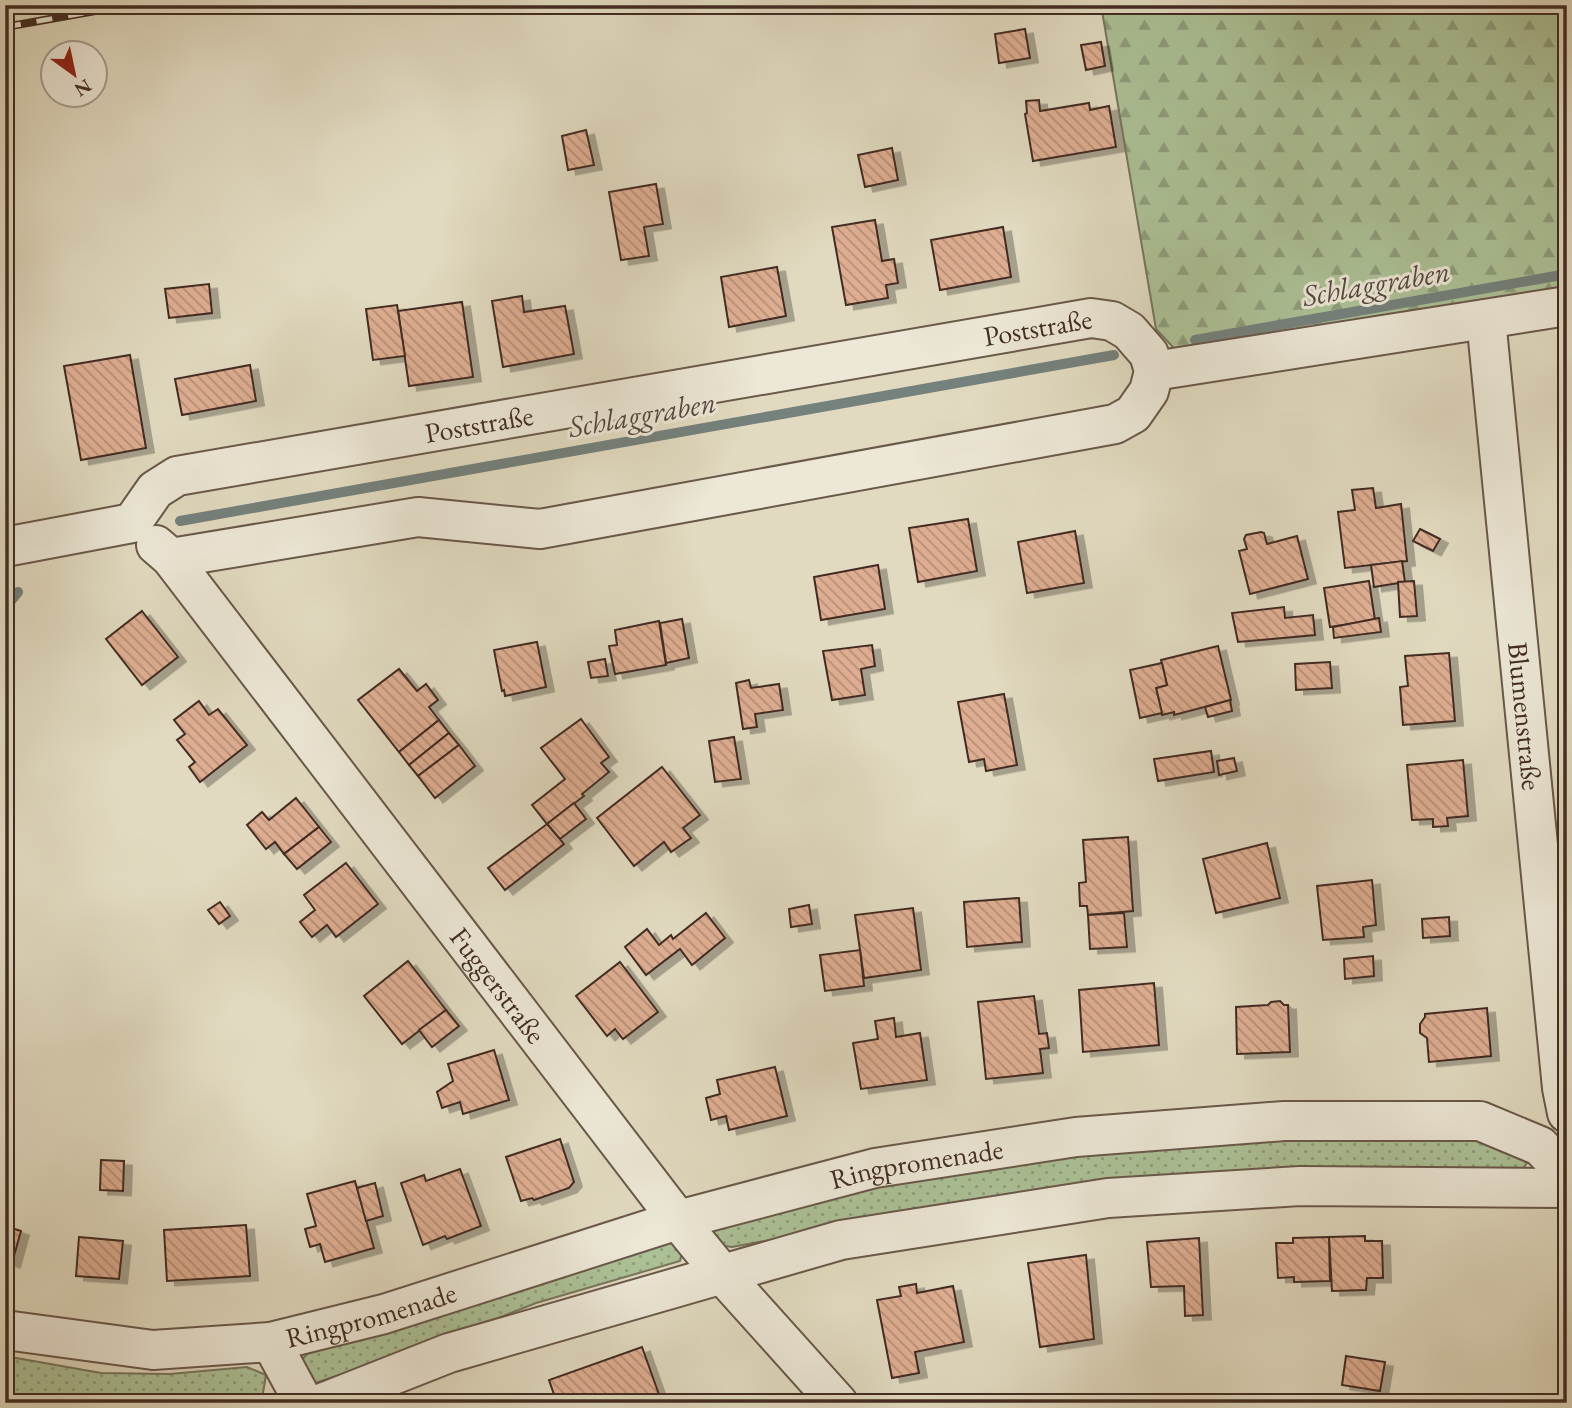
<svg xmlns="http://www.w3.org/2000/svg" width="1572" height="1408" font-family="'EB Garamond',serif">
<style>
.grass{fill:url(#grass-dots);stroke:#77765d;stroke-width:2}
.forest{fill:url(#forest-firs);stroke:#77765d;stroke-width:2}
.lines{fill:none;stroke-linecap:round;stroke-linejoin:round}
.stream{stroke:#74817c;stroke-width:10}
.building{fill:url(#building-back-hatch);stroke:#422c23;stroke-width:2;filter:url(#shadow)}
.street-casing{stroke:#6a584a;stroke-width:42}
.street{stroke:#ece7d6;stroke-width:38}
.rail-casing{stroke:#422c23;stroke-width:8}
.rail{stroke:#ece7d6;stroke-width:5;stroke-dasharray:16;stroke-linecap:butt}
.labels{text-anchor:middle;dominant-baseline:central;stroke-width:6;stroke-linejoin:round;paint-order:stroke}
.street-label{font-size:28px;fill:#422c23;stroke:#ece7d6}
.water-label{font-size:30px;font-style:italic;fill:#534841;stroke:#ece7d6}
</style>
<defs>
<pattern id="grass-dots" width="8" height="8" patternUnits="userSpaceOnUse" patternTransform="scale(1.75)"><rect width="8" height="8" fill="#acc197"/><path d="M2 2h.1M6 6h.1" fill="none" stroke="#8e9d7b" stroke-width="1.8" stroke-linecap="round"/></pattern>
<pattern id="forest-firs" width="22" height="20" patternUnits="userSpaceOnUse" patternTransform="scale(1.75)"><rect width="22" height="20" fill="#acc197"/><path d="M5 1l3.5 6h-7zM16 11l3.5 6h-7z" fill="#8e9d7b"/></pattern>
<pattern id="building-back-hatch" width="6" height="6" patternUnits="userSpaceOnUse" patternTransform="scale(1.75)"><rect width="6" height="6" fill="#dfae92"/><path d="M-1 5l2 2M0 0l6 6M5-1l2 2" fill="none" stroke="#b68e77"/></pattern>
<filter id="shadow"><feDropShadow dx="8" dy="4.5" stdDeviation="0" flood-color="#0004"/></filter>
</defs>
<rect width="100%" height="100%" fill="#e1dac0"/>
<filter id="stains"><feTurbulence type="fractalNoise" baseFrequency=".00286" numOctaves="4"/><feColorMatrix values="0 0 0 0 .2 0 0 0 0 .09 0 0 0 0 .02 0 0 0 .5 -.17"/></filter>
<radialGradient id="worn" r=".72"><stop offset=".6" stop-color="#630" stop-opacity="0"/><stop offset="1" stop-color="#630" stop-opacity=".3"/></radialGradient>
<g class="grass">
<path d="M1355,1134C1402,1136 1492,1128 1527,1163L1520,1172L792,1236L732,1247L719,1245L714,1234L715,1223L777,1206L1007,1159Z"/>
<path d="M667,1234L684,1245L680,1261L536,1303L431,1345L309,1385L298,1364L307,1354Z"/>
<path d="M5,1356L101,1373L170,1374L247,1367L266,1375L263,1393L252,1403H5Z"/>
</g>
<path class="forest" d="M1101,5H1567V298L1185,360L1156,329Z"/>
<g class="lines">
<g class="stream">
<path d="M1195,340L1567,274"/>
<path d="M180,521L1114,355"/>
<path d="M5,608L18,592"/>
</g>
</g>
<g class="building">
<path d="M1025,29L1030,58L999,63L995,34Z"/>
<path d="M1101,42L1105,66L1086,70L1081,45Z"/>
<path d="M1039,100L1040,111L1089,103L1090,110L1109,106L1116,147L1033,161L1025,114L1027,113L1026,101Z"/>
<path d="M586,130L594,165L568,170L562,136Z"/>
<path d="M892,148L898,180L865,187L858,155Z"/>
<path d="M656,184L663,224L644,227L649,256L621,260L609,192Z"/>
<path d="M875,220L882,261L894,259L898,283L886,285L888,298L846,305L832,227Z"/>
<path d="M1003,227L1011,277L940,290L931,240Z"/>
<path d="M777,267L786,316L729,327L721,277Z"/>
<path d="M209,284L212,313L169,318L165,289Z"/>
<path d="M522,296L524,312L565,306L574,354L503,367L492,301Z"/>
<path d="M462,302L473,377L409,386L398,311Z"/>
<path d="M397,305L405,356L373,360L366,309Z"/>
<path d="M130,355L146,448L81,460L64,366Z"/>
<path d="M250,365L256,401L182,415L175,379Z"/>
<path d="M1373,488L1376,508L1401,504L1407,561L1345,568L1338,512L1355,510L1352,490Z"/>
<path d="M968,519L977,571L918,582L909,528Z"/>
<path d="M1420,529L1440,539L1433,551L1413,541Z"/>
<path d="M1075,531L1084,583L1027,593L1018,542Z"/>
<path d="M1261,532L1264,533L1267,544L1297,536L1308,579L1250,594L1239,551L1247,549L1244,539L1246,535Z"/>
<path d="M1402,561L1405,582L1374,587L1371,565Z"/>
<path d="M878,565L885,609L821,620L814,577Z"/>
<path d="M1369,581L1375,620L1330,627L1324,588Z"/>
<path d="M1414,581L1417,616L1400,617L1398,582Z"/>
<path d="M1284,607L1285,618L1313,615L1315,635L1238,642L1232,613Z"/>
<path d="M142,611L178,657L142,685L106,639Z"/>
<path d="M1379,618L1381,632L1334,638L1333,627Z"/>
<path d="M682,619L689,658L666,663L660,623Z"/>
<path d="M659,621L666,665L615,674L609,646L617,645L615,630Z"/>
<path d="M537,642L546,687L505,696L504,690L502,691L494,650Z"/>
<path d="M872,645L875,666L861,669L865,695L832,700L823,651Z"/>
<path d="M1218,646L1231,700L1174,715V712L1162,715L1156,688L1167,685L1161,660Z"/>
<path d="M1449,653L1455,721L1403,725L1400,687L1408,686L1405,656Z"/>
<path d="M605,659L608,676L591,678L588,662Z"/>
<path d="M1330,662L1332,688L1296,690L1295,664Z"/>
<path d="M1162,663L1167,685L1156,688L1162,713L1140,718L1130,670Z"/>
<path d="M399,669L417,691L426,684L438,700L429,707L439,720L399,752L358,700Z"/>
<path d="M749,680L751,688L779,684L783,710L755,714L757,727L743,729L736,683Z"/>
<path d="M1004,694L1017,765L986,771L984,759L969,762L958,702Z"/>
<path d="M1230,700L1232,711L1208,717L1205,707Z"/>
<path d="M199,701L209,715L218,709L247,745L200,782L189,767L195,762L177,740L185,734L174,720Z"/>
<path d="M581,719L609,757L601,763L609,772L582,794L584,796L547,824L532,805L565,779L541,748Z"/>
<path d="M439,720L449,733L409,765L399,752Z"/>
<path d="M449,733L459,745L418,776L409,765Z"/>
<path d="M734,737L741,779L715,782L709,741Z"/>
<path d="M459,745L475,766L435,798L418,776Z"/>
<path d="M1211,751L1214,772L1158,781L1154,759Z"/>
<path d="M1234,758L1237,771L1219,775L1217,761Z"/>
<path d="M1463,760L1468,816L1447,818L1448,826L1433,827V819L1412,820L1407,765Z"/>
<path d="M662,767L700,815L683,828L691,838L671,852L664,842L634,866L597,818Z"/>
<path d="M296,798L319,827L284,854L275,842L266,849L247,825L262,812L269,820Z"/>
<path d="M574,803L586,819L560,839L547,824Z"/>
<path d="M547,824L564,844L505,890L488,868Z"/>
<path d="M319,827L331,842L297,869L284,854Z"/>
<path d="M1128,837L1133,911L1088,915L1087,906H1080L1079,883L1086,882L1083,840Z"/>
<path d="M1267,843L1280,898L1216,913L1203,859Z"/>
<path d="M346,863L378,904L336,937L327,925L312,937L300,922L315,910L304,895Z"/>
<path d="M1372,880L1376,925L1363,927L1364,937L1323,940L1317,886Z"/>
<path d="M1019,898L1022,942L967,947L964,902Z"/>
<path d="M220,902L230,916L219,924L208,910Z"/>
<path d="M809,905L812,924L791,927L789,909Z"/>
<path d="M913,908L921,970L864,978L855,915Z"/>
<path d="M706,913L725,938L692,965L680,949L646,975L625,947L647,929L659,945L671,935L673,939Z"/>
<path d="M1124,913L1127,947L1090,949L1088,915Z"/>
<path d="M1449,917L1450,936L1423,938L1422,919Z"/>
<path d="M860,950L864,986L825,991L820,955Z"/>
<path d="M1373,956L1374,976L1345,979L1344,959Z"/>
<path d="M408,961L446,1010L402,1044L364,996Z"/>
<path d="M620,962L658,1012L623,1039L615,1029L607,1036L576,996Z"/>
<path d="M1154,983L1159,1045L1083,1052L1079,990Z"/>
<path d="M1034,996L1039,1034L1047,1033L1049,1048L1040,1049L1043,1073L986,1079L978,1002Z"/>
<path d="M1280,1001L1284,1005H1288L1290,1052L1237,1054L1236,1007L1268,1005L1271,1002Z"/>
<path d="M1487,1008L1491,1056L1429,1062L1427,1038L1420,1033V1024L1425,1017V1014Z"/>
<path d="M446,1010L459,1026L432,1047L419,1030Z"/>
<path d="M894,1018L896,1037L920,1033L927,1080L861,1089L853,1043L878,1039L875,1021Z"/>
<path d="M494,1050L509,1100L463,1114L460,1102L442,1108L437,1092L453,1081L448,1064Z"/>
<path d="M775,1067L787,1116L729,1130L726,1116L711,1120L706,1098L720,1094L717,1080Z"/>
<path d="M560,1139L574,1182L569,1188L534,1200L532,1198L521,1201L506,1157Z"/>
<path d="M101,1160L124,1161L123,1191L100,1190Z"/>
<path d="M460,1169L481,1226L447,1239L445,1236L423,1245L401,1183L424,1175L426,1181Z"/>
<path d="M355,1181L374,1248L325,1262L320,1244L310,1247L305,1229L316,1226L307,1194Z"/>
<path d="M375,1183L383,1216L366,1221L357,1188Z"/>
<path d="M246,1225L250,1276L167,1281L164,1230Z"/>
<path d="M5,1226L21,1231L12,1263L5,1261Z"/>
<path d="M1365,1236V1241H1382L1383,1278H1367L1366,1290L1332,1291L1329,1237Z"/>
<path d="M79,1237L123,1241L119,1279L76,1276Z"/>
<path d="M1329,1237L1330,1281L1294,1282V1277L1278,1278L1276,1243H1293V1238Z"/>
<path d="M1199,1238L1203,1315L1185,1316L1184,1286L1151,1287L1147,1242Z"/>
<path d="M1086,1255L1094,1339L1040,1347L1028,1263Z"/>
<path d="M916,1284L917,1293L953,1286L964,1342L915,1352L919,1373L892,1378L877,1300L901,1296L899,1287Z"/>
<path d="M642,1347L662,1403H557L549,1380Z"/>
<path d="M1346,1356L1385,1362L1380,1391L1342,1385Z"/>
<path d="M501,1396L504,1403H484Z"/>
</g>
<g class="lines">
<defs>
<g id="street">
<path id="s1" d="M1486,319L1562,1088L1567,1113"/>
<path d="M1154,371L1567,306"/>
<path id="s2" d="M156,545L171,558L678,1220L723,1275L838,1403"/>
<path id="s3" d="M5,547L132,523L155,490L177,476L1091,318L1112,321L1129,331L1149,354L1154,371L1149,391L1133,414L1115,424L540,529L418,517L171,558"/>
<path id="s4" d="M5,1330L153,1350L271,1342L384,1314L678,1220L875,1168L1076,1137L1284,1121H1480L1540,1146L1567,1174"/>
<path d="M271,1342L304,1403"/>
<path d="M322,1403L449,1353L841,1240L1108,1198L1300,1186L1567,1188"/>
</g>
</defs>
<use href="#street" class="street-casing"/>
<use href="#street" class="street"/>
<defs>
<path id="rail" d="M5,27L129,5"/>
</defs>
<use href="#rail" class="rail-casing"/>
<use href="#rail" class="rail"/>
</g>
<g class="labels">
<g class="street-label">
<text stroke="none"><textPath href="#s3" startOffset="1069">Poststraße</textPath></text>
<text stroke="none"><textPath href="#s3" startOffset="502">Poststraße</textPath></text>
<text stroke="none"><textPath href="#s1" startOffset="399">Blumenstraße</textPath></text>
<text stroke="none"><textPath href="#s2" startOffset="558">Fuggerstraße</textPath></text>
<text stroke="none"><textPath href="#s4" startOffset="938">Ringpromenade</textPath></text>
<text stroke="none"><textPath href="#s4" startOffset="371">Ringpromenade</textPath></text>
</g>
<g class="water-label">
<text transform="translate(1376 283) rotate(-10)">Schlaggraben</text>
<text transform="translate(642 414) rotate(-10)">Schlaggraben</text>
</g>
</g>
<rect width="1572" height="1408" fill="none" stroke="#e1dac0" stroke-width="28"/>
<rect x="7" y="7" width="1558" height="1394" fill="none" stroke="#422c23" stroke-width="3.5"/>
<rect x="14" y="14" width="1544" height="1380" fill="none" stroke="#422c23" stroke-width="2"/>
<g transform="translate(74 74) rotate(147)"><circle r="33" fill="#ece7d6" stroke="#a89c8e" stroke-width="2"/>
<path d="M0-5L12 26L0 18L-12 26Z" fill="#8f2418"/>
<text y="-10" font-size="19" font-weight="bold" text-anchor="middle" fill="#422c23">N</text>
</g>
<rect width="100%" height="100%" filter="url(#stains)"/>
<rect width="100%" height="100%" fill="url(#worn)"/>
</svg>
